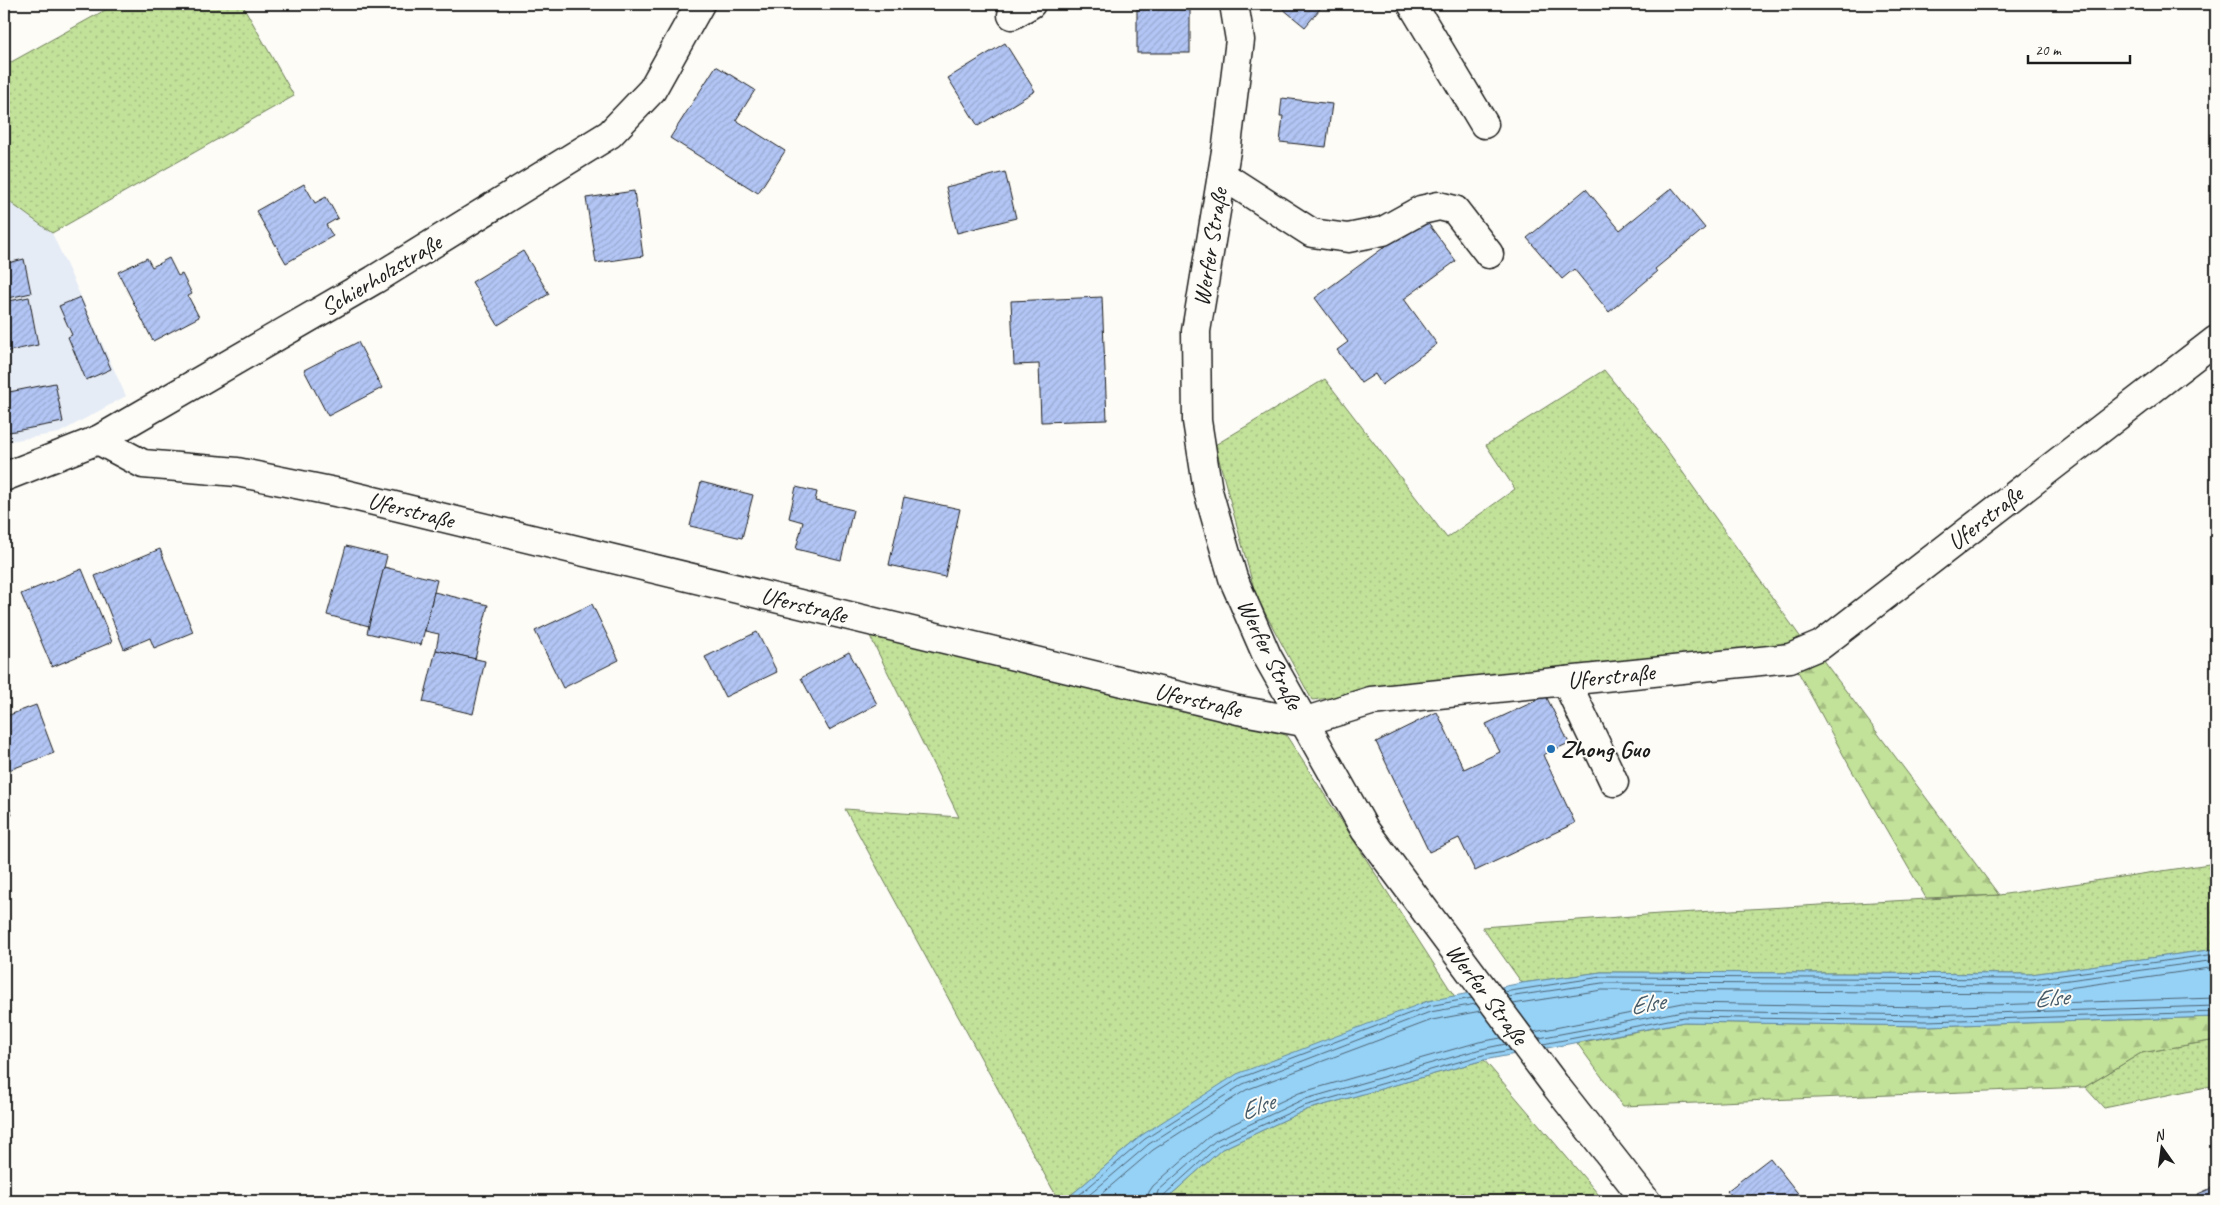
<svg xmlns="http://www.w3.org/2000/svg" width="2220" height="1205" font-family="Caveat,sans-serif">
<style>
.built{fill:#e6ecf6}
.grass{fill:url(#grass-dots);stroke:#6f7e5a}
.forest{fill:url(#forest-firs);stroke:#6f7e5a}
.water{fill:#96d1f6;stroke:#65899f}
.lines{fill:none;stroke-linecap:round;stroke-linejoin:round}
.shore{stroke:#4d6473;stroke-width:1}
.building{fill:url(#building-hatch);stroke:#1c1c1c}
.minor-casing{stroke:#1c1c1c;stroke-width:31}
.major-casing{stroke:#1c1c1c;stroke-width:31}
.minor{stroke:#fdfcf7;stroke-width:28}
.major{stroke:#fdfcf7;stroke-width:28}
.poi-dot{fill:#1f6fb2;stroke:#fdfcf7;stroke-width:2}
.labels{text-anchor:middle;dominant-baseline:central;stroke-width:4;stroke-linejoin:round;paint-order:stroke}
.street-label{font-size:24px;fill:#1c1c1c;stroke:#fdfcf7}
.poi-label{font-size:24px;font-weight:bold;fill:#1c1c1c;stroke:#fdfcf7;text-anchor:start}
.water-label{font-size:25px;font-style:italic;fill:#475b68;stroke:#fdfcf7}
</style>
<defs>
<pattern id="grass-dots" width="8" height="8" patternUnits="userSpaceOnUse" patternTransform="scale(1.25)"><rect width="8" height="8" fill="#c2e199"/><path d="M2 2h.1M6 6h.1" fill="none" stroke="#a6c083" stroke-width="1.8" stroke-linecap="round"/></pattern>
<pattern id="forest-firs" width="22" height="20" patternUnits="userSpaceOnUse" patternTransform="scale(1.25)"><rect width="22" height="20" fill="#c2e199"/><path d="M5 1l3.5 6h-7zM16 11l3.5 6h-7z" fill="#a6c083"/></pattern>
<pattern id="building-hatch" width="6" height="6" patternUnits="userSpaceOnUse" patternTransform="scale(1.25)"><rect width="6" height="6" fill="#b2c5f4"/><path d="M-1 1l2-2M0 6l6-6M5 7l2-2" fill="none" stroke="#98a9d1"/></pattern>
</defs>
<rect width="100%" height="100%" fill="#fdfcf7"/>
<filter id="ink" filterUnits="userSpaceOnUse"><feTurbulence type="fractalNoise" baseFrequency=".02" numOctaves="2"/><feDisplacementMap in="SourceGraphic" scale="10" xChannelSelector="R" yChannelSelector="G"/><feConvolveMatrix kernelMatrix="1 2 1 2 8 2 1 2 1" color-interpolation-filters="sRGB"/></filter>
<g filter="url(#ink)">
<path class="built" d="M4,198L52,233L126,396L59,433L4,442Z"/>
<g class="grass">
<path d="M116,4H242L294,96L52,233L4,198V66Z"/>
<path d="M1604,370L1654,432L1804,642L1783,650L1312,700L1256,596L1215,445L1325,379L1447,538L1515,489L1486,445Z"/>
<path d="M867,630L1286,735L1455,997L1427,1001L1142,1135L1064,1201H1059L845,809L959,817Z"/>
<path d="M2216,863V949L2032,974L1601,972L1522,983L1482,927L1660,914L1999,895Z"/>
<path d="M2216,1040V1085L2104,1108L2085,1087L2141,1053Z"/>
<path d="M1484,1060L1604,1201H1164L1222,1149L1306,1110Z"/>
</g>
<g class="forest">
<path d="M1819,655L1999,895L1926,898L1851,769L1795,666Z"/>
<path d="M2216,1017V1040L2141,1053L2085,1087L1623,1106L1577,1043L1684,1022L1926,1026Z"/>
</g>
<path class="water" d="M2216,949V1017L1926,1026L1684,1022L1484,1060L1306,1110L1222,1149L1164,1201H1064L1142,1135L1237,1074L1428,1001L1522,983L1601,972L2031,974Z"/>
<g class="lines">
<g class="shore">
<path d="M1504,992L1601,977L2032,979L2216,954"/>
<path d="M1508,997L1602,983L2032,985L2216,960"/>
<path d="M1513,1004L1602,990L2033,993L2216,967"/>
<path d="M1534,1032L1683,1003L1926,1007L2216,998"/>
<path d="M1539,1038L1683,1011L1926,1015L2216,1006"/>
<path d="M1543,1044L1684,1017L1926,1021L2216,1012"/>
<path d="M1072,1201L1145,1139L1240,1078L1429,1006L1472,998"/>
<path d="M1082,1201L1149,1144L1243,1084L1430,1012L1476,1004"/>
<path d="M1093,1201L1153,1150L1246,1090L1432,1020L1481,1011"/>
<path d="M1147,1201L1149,1192L1153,1186L1212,1134L1299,1093L1479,1042L1501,1038"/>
<path d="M1155,1201L1158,1191L1216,1140L1302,1100L1481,1049L1506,1044"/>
<path d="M1161,1201L1163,1196L1219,1145L1304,1106L1483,1055L1510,1050"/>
</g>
</g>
<g class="building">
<rect x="1137" y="4" width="53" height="49"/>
<path d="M1277,4H1324L1305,27Z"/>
<path d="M1005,43L1035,91L978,126L948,78Z"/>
<path d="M716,66L755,90L736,120L785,151L758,193L670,138Z"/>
<path d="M1282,98L1332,104L1326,147L1280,142L1283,116H1280Z"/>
<path d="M1005,172L1016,218L957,233L946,187Z"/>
<path d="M304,184L315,203L326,197L338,218L326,225L333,236L286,263L256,211Z"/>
<path d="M1672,188L1705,228L1655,269L1657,272L1609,312L1574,269L1562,279L1527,238L1586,189L1620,230Z"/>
<path d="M634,191L643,256L596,263L586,198Z"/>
<path d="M1424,218L1456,261L1404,299L1437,344L1382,385L1375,374L1361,383L1337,350L1348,342L1315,298Z"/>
<path d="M523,251L549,294L498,325L472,282Z"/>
<path d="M147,258L152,267L169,258L178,276L182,274L192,294L188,296L199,317L153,341L118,272Z"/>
<path d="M24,259L31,293L4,299V264Z"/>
<path d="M29,297L38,345L4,352V302Z"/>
<path d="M80,297L111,369L86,380L68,337L72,335L59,306Z"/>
<path d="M1102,297L1107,420L1041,422L1039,364L1014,365L1011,301Z"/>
<path d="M358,342L382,388L328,416L304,370Z"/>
<path d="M55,383L63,422L4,433V393Z"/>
<path d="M701,482L753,495L742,538L690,526Z"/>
<path d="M796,487L817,492L815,501L853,510L841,560L796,549L803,522L789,518Z"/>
<path d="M904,497L960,509L945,577L889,565Z"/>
<path d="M346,546L387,556L369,626L327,615Z"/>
<path d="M160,549L193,632L154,648L150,638L124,649L95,576Z"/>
<path d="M384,567L437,580L421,645L367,633Z"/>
<path d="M82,569L112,642L52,667L21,594Z"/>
<path d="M434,592L488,605L475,659L436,650L439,634L425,631Z"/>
<path d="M592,604L619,660L563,688L535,631Z"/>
<path d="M757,632L777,672L725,697L705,657Z"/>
<path d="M436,650L485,661L473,714L423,702Z"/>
<path d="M849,652L877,704L829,730L801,678Z"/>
<path d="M1546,696L1569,743L1543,755L1575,823L1475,871L1459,838L1429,852L1376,742L1437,712L1464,769L1500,752L1486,724Z"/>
<path d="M36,705L54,753L4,772V717Z"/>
<path d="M4,793L12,815L4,818Z"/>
<path d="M1770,1158L1804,1201H1735L1727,1191Z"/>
<path d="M2216,1186V1201H2201L2198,1194Z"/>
</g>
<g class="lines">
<defs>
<g id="minor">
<path d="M1412,4L1484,124"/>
<path d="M1012,15L1031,4"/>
<path d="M1222,175L1312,233L1348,238L1383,231L1421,210L1439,206L1455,210L1489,254"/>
<path d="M98,440L143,464L237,472L345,494L1238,710L1303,722L1371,701L1790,658L1821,645L2216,340"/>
<path d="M4,477L98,440L374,280L610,134L652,90L700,4"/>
<path d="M1566,681L1614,782"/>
</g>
<path id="major" d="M1234,4L1240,40L1227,145L1196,331L1197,421L1208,491L1233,578L1267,656L1365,830L1555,1085L1646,1201"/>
</defs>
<use href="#minor" class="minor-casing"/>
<use href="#major" class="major-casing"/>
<use href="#minor" class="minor"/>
<use href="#major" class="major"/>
</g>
</g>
<circle class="poi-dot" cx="1551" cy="749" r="5"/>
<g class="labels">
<g class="street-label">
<text transform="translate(1210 247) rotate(-81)">Werfer Straße</text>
<text transform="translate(381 275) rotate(-31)">Schierholzstraße</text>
<text transform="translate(411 510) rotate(14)">Uferstraße</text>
<text transform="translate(1985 518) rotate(-38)">Uferstraße</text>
<text transform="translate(804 605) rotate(14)">Uferstraße</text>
<text transform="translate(1270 654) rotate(64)">Werfer Straße</text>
<text transform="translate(1611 676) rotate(-6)">Uferstraße</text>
<text transform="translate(1198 700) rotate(13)">Uferstraße</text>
<text transform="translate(1487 994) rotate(53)">Werfer Straße</text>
</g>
<g class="poi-label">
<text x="1561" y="749">Zhong Guo</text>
</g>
<g class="water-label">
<text transform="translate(2051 998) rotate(-5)">Else</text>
<text transform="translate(1647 1004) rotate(-10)">Else</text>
<text transform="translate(1257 1107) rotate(-21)">Else</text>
</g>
</g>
<rect width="2220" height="1205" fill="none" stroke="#fdfcf7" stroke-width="20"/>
<rect x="10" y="10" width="2200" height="1185" fill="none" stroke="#1c1c1c" stroke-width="2" filter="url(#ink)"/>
<g transform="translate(2162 1148) rotate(346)" stroke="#fdfcf7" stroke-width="4" paint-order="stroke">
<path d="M0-4L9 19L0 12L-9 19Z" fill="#1c1c1c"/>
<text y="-8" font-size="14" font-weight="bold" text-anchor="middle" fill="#1c1c1c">N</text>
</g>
<path d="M2028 55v8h102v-8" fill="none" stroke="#1c1c1c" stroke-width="2.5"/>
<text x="2035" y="55" font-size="15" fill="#1c1c1c" stroke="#fdfcf7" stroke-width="4" paint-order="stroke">20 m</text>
</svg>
